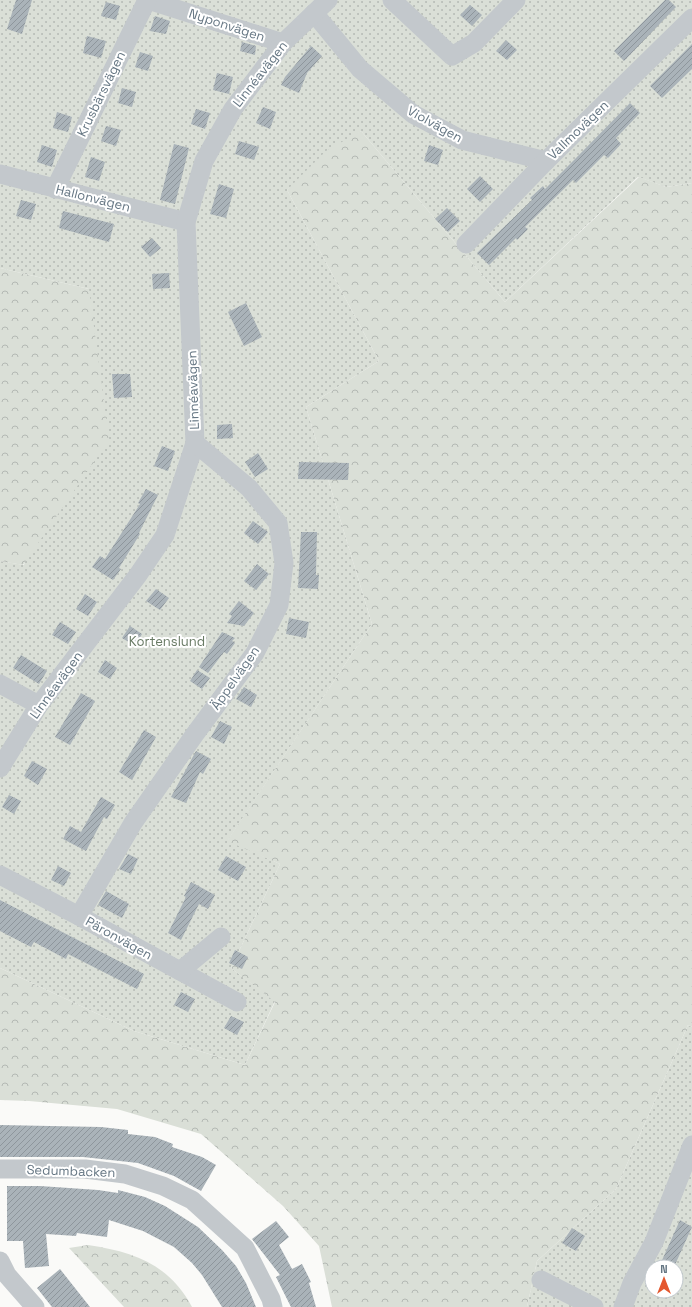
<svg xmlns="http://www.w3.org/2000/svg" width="692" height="1307" font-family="'Space Grotesk',sans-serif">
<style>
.grass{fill:url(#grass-dots);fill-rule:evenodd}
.forest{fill:url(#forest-crowns)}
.building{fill:url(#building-hatch)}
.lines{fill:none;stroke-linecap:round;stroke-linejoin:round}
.minor{stroke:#c3c8cc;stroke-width:19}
.labels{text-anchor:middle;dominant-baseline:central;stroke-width:4;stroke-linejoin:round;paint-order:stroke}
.street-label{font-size:13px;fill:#657683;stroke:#fff}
.park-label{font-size:13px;fill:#687a64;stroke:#fff}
</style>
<defs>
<pattern id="grass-dots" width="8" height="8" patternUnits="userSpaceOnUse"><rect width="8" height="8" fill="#dadfd7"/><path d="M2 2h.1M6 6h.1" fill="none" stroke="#b4b9b4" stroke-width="1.8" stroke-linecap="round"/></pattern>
<pattern id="forest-crowns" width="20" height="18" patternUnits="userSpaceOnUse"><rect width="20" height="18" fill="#dadfd7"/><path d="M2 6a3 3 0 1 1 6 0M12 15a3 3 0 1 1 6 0" fill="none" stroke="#b4b9b4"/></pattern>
<pattern id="building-hatch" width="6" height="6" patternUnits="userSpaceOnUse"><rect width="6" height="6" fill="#aab3b9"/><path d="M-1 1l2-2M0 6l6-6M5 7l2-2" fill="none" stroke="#8e969c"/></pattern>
</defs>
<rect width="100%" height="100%" fill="#fafaf8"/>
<g class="grass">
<path d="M0,0H692V183L666,187L638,177L505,302L361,131L287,190L379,361L306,407L372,624L228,840L280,864L231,968L275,1001L245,1065L134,1031L0,968V561L24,565L89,289L0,268Z"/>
<path d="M688,1025L692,1027V1307H527L537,1261L616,1189ZM652,1267H676V1291H652Z"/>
</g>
<g class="forest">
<path d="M361,131L505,302L639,177L666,187L692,183V1027L688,1025L616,1189L537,1261L527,1307H332L319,1246L283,1206L201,1134L117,1109L29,1101L0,1100V968L134,1031L245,1065L275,1002L231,968L280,864L227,841L372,624L306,407L379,361L287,190L326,151Z"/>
<path d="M0,268L89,289L109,440L23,565L0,561Z"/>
<path d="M88,1245C134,1252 169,1264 192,1307H124L69,1248Z"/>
</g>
<g class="building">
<path d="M16,0H32L22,34L7,29Z"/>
<path d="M665,0H669L676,7L624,61L614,51Z"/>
<path d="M106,2L120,6L116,20L101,16Z"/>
<path d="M470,5L482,15L472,26L460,15Z"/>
<path d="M155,16L170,21L166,34L150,31Z"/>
<path d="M87,36L106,41L101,58L83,53Z"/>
<path d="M506,40L517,50L507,60L496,51Z"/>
<path d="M242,42L256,46L255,55L240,51Z"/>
<path d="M692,44V69L662,98L650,86Z"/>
<path d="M311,46L322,56L307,73L299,93L281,85L285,77Z"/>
<path d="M140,52L153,56L148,71L135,67Z"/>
<path d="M217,73L233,77L229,94L213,90Z"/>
<path d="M122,88L136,92L132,107L118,103Z"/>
<path d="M630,103L640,113L616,138L621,144L608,158L604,155L576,183L573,180L525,227L528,229L517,240L516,238L489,265L477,253L532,200L530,198L543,186L545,189L576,158Z"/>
<path d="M263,107L276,112L270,129L256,123Z"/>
<path d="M196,109L210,113L205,129L191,124Z"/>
<path d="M57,112L72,117L68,132L53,128Z"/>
<path d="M106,126L121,130L116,146L101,141Z"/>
<path d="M239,141L259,147L254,160L235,154Z"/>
<path d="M174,144L189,148L175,204L160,200Z"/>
<path d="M42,145L57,150L52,167L37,162Z"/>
<path d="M429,145L443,150L438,165L424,161Z"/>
<path d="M91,157L105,162L99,181L85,177Z"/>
<path d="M480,176L493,189L480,202L467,189Z"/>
<path d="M219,184L234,189L226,218L210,214Z"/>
<path d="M21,200L36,204L31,220L16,216Z"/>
<path d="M447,208L460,221L448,232L435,219Z"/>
<path d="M63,211L114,224L109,242L59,228Z"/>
<path d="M152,238L161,248L150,257L141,247Z"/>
<path d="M169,273L170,288L153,289L152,274Z"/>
<path d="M246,303L262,337L244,346L228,312Z"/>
<path d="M112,374H130L132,397L114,398Z"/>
<path d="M232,424L233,438L217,439V425Z"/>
<path d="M162,446L175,451L168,471L154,466Z"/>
<path d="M258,453L268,469L255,477L245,462Z"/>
<path d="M299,462L349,463L348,480L298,479Z"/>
<path d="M146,489L158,495L139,533L140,534L119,568L121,569L113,580L92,567L100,556L105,559L140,504L138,503Z"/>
<path d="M253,521L268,532L258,544L244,533Z"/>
<path d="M301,532H317L316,575H319L318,589L298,588Z"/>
<path d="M257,564L269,574L256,590L244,581Z"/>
<path d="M156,589L169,598L160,610L146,601Z"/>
<path d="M85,594L97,602L88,616L76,609Z"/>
<path d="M239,601L254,613L244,626L227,623L232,616L229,614Z"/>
<path d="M289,618L309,622L306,638L286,634Z"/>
<path d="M60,622L76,632L68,644L52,635Z"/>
<path d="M130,626L142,634L135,646L122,638Z"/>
<path d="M222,632L235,638L232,641L235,643L227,654L224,652L208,673L199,667Z"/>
<path d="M21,655L47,671L39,684L13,668Z"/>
<path d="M105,660L117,668L110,679L98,672Z"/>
<path d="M197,670L210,678L202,689L190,681Z"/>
<path d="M244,687L257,695L251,707L236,699Z"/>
<path d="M81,693L95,701L70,745L55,737Z"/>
<path d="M220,721L232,727L224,744L211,737Z"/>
<path d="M144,730L156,737L132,780L119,772Z"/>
<path d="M196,751L211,759L203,774L200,772L186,803L171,797Z"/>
<path d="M32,761L47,769L38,785L24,776Z"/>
<path d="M9,795L21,801L14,814L2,807Z"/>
<path d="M101,797L115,805L107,819L104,817L86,851L63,839L70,826L81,832Z"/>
<path d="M128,854L138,859L131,874L119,869Z"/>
<path d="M226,856L246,867L238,881L218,870Z"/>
<path d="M58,866L71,873L64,886L51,880Z"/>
<path d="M191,882L215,895L208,909L199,904L181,940L168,933L186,897L184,896Z"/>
<path d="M106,891L129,904L122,918L98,905Z"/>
<path d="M0,900L144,974L137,989L68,954L66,959L34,942L31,947L0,931Z"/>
<path d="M235,950L248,957L242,969L229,963Z"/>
<path d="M181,992L195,999L188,1012L174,1005Z"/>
<path d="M231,1016L244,1022L237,1035L224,1028Z"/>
<path d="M0,1125L101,1127L128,1130V1134L155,1137L173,1144L172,1147L202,1157L216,1165L201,1191L174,1176L138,1163L83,1157H0Z"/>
<path d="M7,1186H40L98,1190L118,1193V1190L145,1197L165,1206L198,1227L222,1250L236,1266L246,1283L256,1307H222L202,1275L192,1263L174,1247L143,1231L109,1220L107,1237L77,1233L76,1236L46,1234L49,1266L25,1268L23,1241H7Z"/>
<path d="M680,1220L692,1227L674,1267H659Z"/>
<path d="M276,1221L289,1237L279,1245L292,1269L302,1264L311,1282L309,1283L316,1307H291L276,1277L280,1275L252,1239Z"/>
<path d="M572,1228L585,1236L576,1251L562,1243Z"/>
<path d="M60,1269L90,1307H52L37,1288Z"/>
</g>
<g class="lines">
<g class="minor">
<path d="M148,0L283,43"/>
<path d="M392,0L452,56L474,43L516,0"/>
<path d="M314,13L360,69L413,114L462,140L546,161"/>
<path d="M0,174L186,222"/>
<path d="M55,189L147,0"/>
<path d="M466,244L546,161L692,18"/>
<path d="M0,684L39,705"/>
<path d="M0,768L39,705L138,575L165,535L195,443L186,222L204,161L233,109L283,43L328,0"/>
<path d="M0,875L79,916L237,1002"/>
<path d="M79,916L133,823L195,734L255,653L279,605L284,563L278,523L249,488L195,443"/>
<path d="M180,971L221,937"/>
<path d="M0,1169H85L125,1174L163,1186L192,1200L245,1248L271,1299L273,1307"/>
<path d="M0,1261L7,1275L35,1307"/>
<path d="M541,1280L594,1307"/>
<path d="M623,1307L632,1283L654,1242L692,1145"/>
</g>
</g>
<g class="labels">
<g class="street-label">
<text transform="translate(227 25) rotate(18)">Nyponvägen</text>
<text transform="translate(260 74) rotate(-52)">Linnéavägen</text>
<text transform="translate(101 94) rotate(-64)">Krusbärsvägen</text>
<text transform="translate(435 124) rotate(29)">Violvägen</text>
<text transform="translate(578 130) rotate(-44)">Vallmovägen</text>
<text transform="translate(93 198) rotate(14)">Hallonvägen</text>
<text transform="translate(193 390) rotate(-92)">Linnéavägen</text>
<text transform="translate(235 678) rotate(-55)">Äppelvägen</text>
<text transform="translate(56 685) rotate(-54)">Linnéavägen</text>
<text transform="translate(119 938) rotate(29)">Päronvägen</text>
<text transform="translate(71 1171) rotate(2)">Sedumbacken</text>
</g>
<g class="park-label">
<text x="167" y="641">Kortenslund</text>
</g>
</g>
<g transform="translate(664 1279)"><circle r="19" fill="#ffffff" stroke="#c1c8cd"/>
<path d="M0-3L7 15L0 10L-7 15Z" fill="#e4572e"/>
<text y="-6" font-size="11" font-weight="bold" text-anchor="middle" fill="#657683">N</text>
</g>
</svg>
